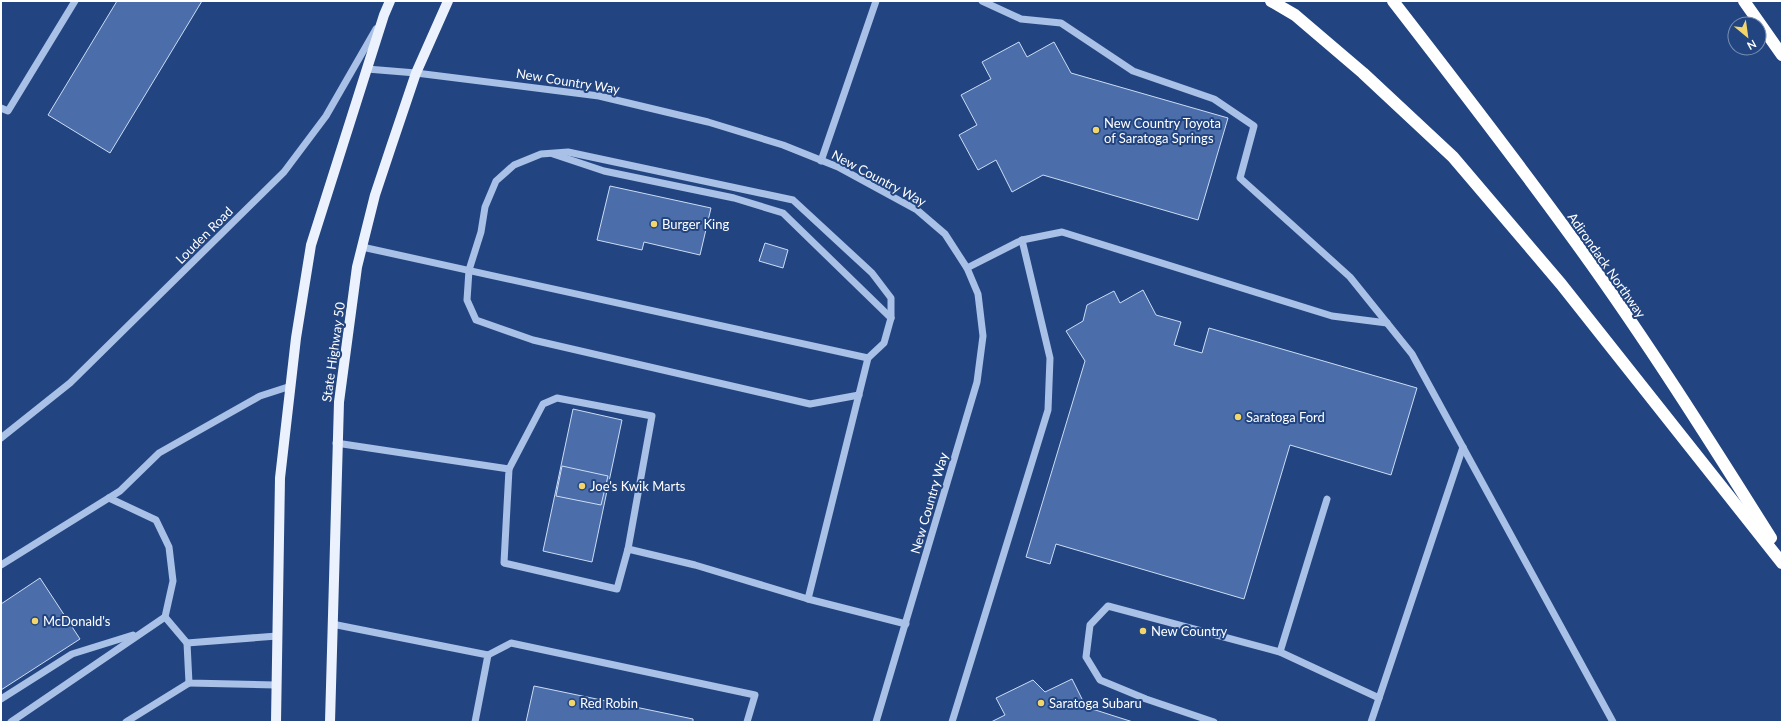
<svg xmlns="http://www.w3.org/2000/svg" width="1783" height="723" font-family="Lato,sans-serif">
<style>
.building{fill:#4b6eaa;stroke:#ccdcf6}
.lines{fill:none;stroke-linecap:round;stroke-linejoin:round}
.minor{stroke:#a9c0e7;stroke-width:7}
.major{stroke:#ebf1fd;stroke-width:10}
.highway{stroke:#fff;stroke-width:12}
.poi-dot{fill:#f3d66b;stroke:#224581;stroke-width:1.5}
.labels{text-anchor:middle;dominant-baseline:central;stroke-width:4;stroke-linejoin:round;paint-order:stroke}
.street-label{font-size:13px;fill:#fff;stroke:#224581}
.poi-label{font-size:13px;fill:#fff;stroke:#224581;text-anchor:start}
</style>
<rect width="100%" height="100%" fill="#224581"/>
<g class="building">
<path d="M117,1H202L110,153L48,115Z"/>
<path d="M1019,42L1027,57L1054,42L1071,73L1228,118L1198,220L1043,175L1012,192L996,160L978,170L959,135L977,125L961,95L991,79L982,62Z"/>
<path d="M610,186L711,208L700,255L644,242L642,250L597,240Z"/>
<path d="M765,243L788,250L783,268L759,261Z"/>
<path d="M1143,290L1156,315L1181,322L1174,345L1202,353L1209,328L1417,388L1391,475L1290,445L1244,599L1056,544L1050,564L1026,557L1085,361L1066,331L1083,321L1087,305L1114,291L1120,303Z"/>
<path d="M573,409L622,420L592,562L543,551Z"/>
<path d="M562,466L608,476L601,505L556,496Z"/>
<path d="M40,578L80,639L1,690V604Z"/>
<path d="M1072,679L1086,707L1133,722H991L1005,715L996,698L1033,680L1045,692Z"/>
<path d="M534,686L693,719V722H526Z"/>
</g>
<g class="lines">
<g class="minor">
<path d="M982,1L1021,19L1061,23L1133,71L1214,99L1254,126L1240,178L1350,277L1412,354L1613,722"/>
<path d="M367,69L416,73L599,96L708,122L783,145L838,167L917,210L945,234L967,268L978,294L983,336L977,382L876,722"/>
<path d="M1,108L8,111L75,1"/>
<path d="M553,154L604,171L734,198L783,213L891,318"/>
<path d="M821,161L876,1"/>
<path d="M1022,240L1062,232L1332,316L1387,323"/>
<path d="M362,247L868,358L808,599L906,624"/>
<path d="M859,395L810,404L533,340L476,320L467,300L469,270L481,232L485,207L496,181L514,165L541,154L568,152L793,200L872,273L891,298V318L884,343L868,358"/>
<path d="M1,438L70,383L284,172L326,116L376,29"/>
<path d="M336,443L509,469L504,563L617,589L628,549L695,565L808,599"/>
<path d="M509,469L543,404L557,398L652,416L628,549"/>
<path d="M1,565L120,491L159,453L260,396L291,386"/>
<path d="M165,617L187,643L189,683L276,685"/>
<path d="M332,624L488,655L475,722"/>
<path d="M187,643L277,636"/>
<path d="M1280,652L1327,499"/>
<path d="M488,655L511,643L755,695L747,722"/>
<path d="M1,699L72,654L133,635"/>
<path d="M11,722L165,617L173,581L169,547L156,520L109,498"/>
<path d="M126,722L189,683"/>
<path d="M952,722L1048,410L1050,358L1022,240L967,268"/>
<path d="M1214,722L1146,699L1100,680L1086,657L1090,625L1108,606L1280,652L1379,698"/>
<path d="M1371,722L1463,447"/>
</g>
<g class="major">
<path d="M276,722L280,478L296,338L311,245L384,15L390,1"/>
<path d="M330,722L339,402L357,267L375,195L391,147L416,73L448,1"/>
</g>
<g class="highway">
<path d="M1271,1L1295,15L1363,73L1453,157L1561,284L1782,563"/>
<path d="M1393,1C1455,81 1517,161 1576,243C1645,338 1708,438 1771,538"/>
<path d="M1744,1L1782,55"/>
</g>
</g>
<g class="poi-dot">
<circle cx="1096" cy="130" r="4"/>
<circle cx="654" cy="224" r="4"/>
<circle cx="1238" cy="417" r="4"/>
<circle cx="582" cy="486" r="4"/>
<circle cx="35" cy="621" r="4"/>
<circle cx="1143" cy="631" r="4"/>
<circle cx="572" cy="703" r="4"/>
<circle cx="1041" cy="703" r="4"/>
</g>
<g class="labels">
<g class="street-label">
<text transform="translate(568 81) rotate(9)">New Country Way</text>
<text transform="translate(879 178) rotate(28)">New Country Way</text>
<text transform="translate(204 235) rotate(-45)">Louden Road</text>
<text transform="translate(1607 265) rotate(55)">Adirondack Northway</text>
<text transform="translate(333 352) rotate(-82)">State Highway 50</text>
<text transform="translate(929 503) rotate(-74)">New Country Way</text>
</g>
<g class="poi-label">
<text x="1104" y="123">New Country Toyota<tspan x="1104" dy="15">of Saratoga Springs</tspan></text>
<text x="662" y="224">Burger King</text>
<text x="1246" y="417">Saratoga Ford</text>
<text x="590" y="486">Joe's Kwik Marts</text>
<text x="43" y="621">McDonald's</text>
<text x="1151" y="631">New Country</text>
<text x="580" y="703">Red Robin</text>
<text x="1049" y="703">Saratoga Subaru</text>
</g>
</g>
<rect width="1783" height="723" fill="none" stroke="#ffffff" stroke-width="4"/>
<g transform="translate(1747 36) rotate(151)"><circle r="19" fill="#224581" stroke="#7a8fb3"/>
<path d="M0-3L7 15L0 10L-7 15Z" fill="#f3d66b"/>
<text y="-6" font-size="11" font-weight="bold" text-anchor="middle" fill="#ffffff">N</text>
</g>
</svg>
